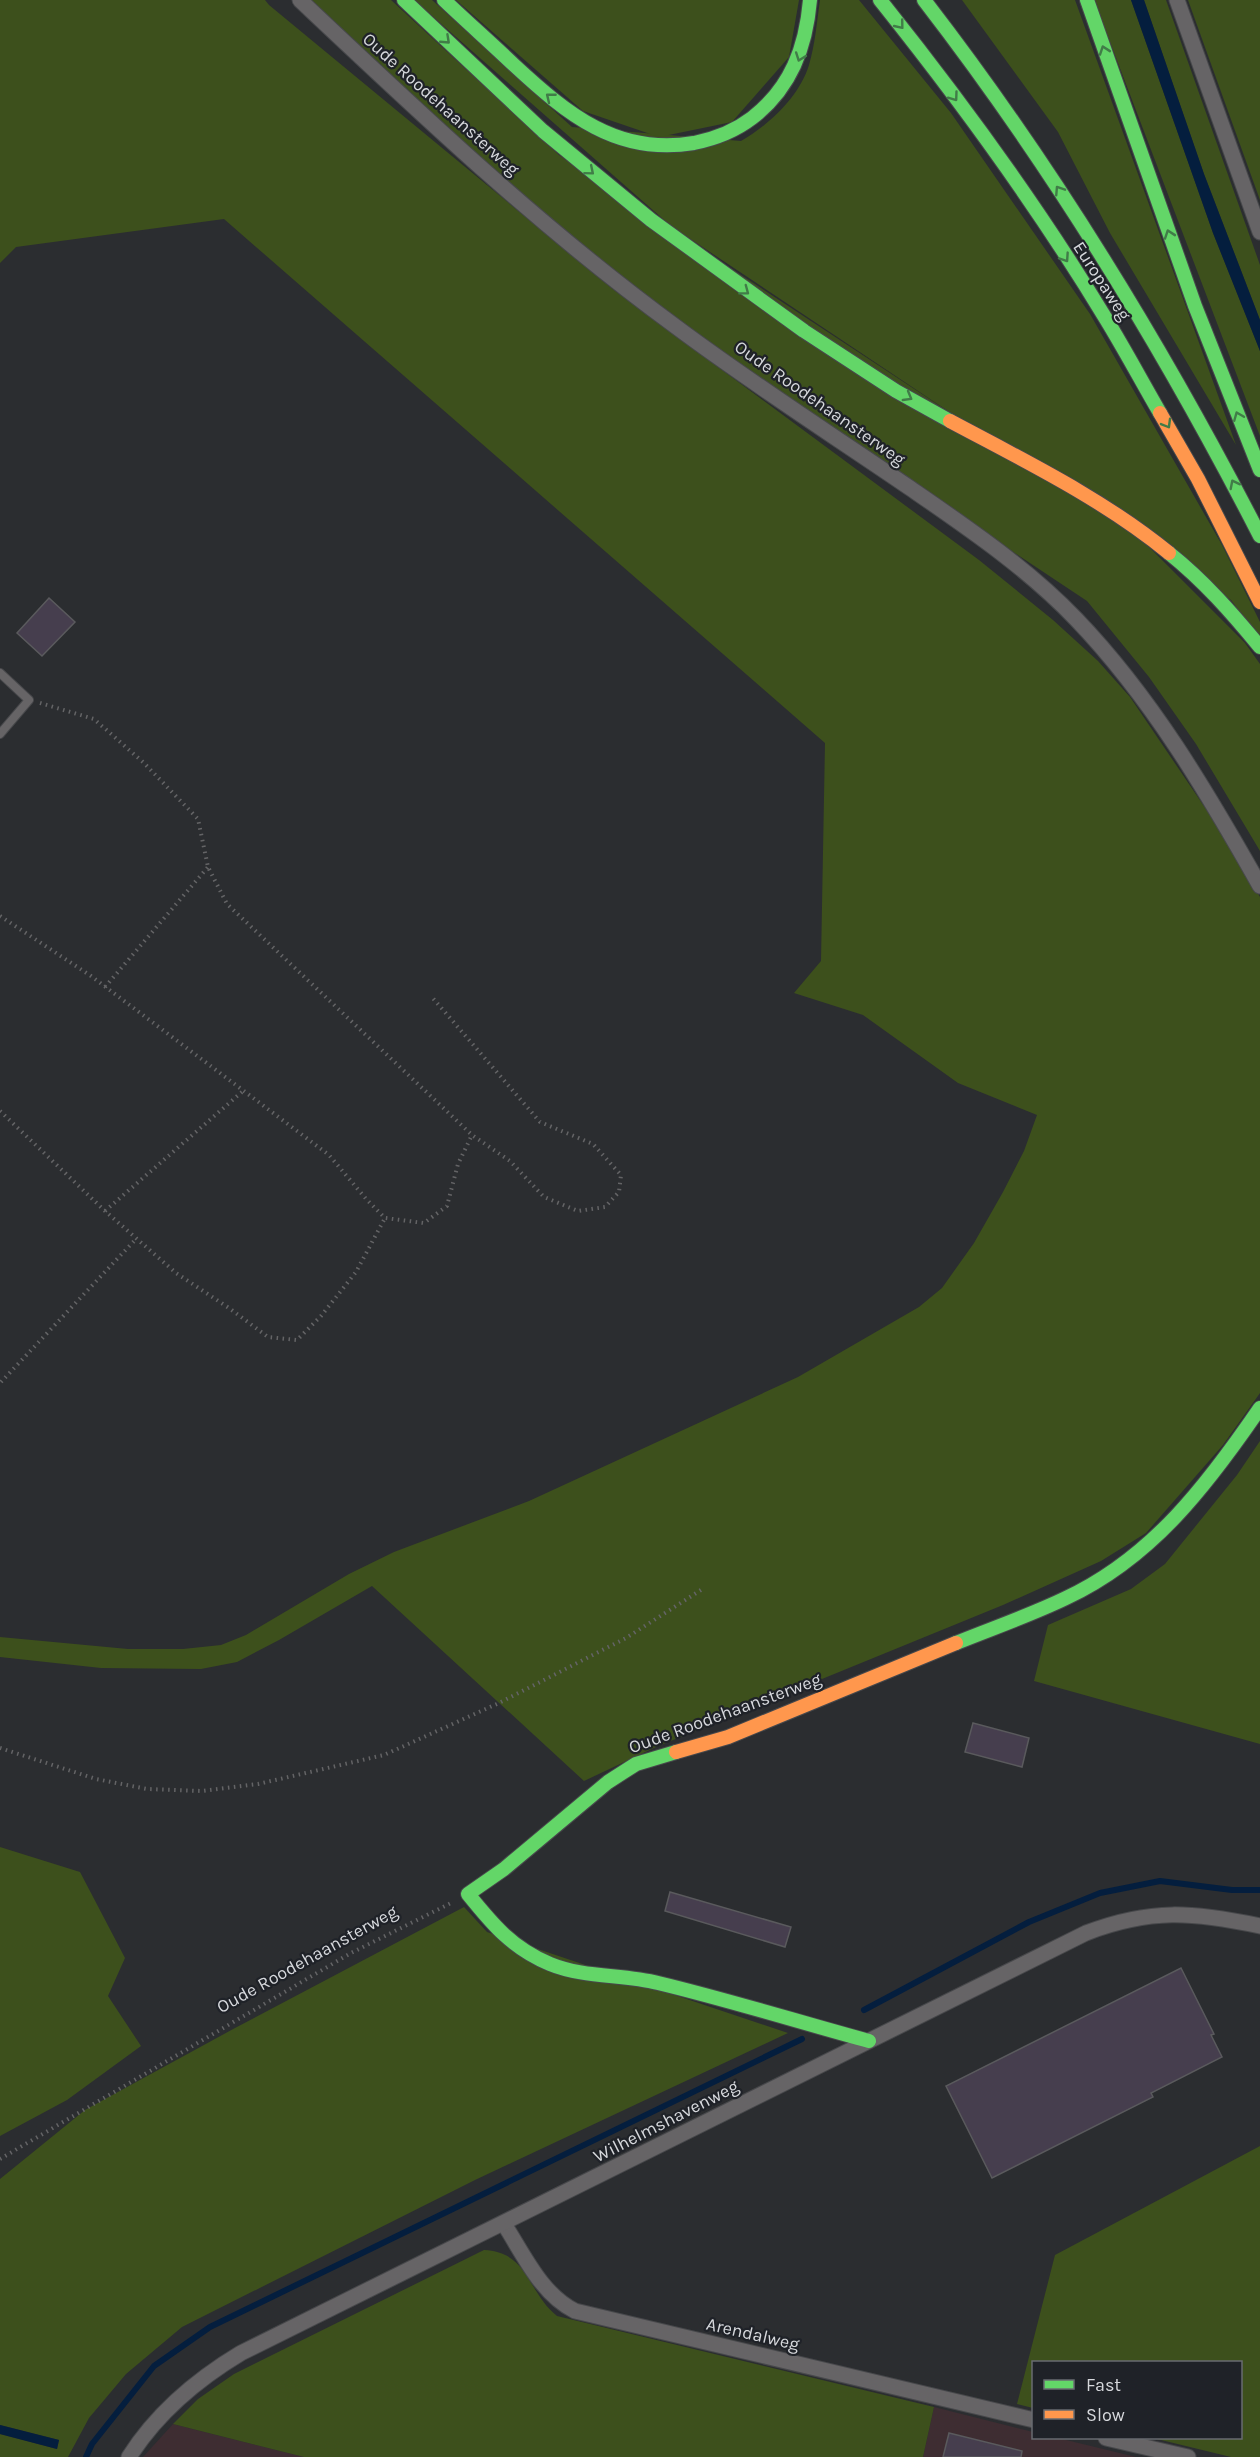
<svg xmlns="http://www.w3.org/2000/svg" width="1260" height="2457" font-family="Karla,sans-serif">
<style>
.commercial{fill:#3e2d32}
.green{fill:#3d501c}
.water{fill:#041e3e}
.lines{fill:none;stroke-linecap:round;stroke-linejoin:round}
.stream{stroke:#041e3e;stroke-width:6}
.building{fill:#463e4e;stroke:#5a5a5d;stroke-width:1.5}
.lane-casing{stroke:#47484b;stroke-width:10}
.street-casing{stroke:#47484b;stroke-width:17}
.fast-casing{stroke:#47484b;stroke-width:16}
.slow-casing{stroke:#47484b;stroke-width:16}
.path{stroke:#646466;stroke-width:4;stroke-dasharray:1.5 4.5;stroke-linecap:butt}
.lane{stroke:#666466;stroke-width:8}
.street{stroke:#666466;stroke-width:15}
.fast{stroke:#63d668;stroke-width:14}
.slow{stroke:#ff974d;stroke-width:14}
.oneway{stroke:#417c48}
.labels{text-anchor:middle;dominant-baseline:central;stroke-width:4.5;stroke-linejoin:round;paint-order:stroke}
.street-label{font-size:18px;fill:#d6d8dc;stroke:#1f2228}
</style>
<rect width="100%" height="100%" fill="#2b2d30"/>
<g class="commercial">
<path d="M934,2407L1033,2432L1034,2438H1058L1136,2457H923Z"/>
<path d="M173,2424L304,2457H143Z"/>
</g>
<g class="green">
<path d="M0,0H265L269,5L614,290L979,560L1053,620L1098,661L1130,697L1231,846L1260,897V1393L1223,1445L1146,1533L1101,1561L1003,1605L656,1747L584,1781L372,1586L279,1640L237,1662L201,1669L101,1668L0,1657V1637L128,1649H183L221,1645L246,1635L349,1574L394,1552L529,1501L798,1377L919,1307L942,1288L974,1243L1003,1192L1024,1151L1037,1115L958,1083L863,1015L794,993L821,961L825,743L224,219L16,247L0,263Z"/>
<path d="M310,0H391L559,155L1139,537L1245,643L1260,664V851L1196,744L1149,677L1087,601L956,514L684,326L518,195Z"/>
<path d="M414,0H432L572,127L741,141C769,125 799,97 809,65C815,45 817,21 820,0H859L951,113L1090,314L1222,545L1260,622V639L1231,600L671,226Z"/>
<path d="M456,0H799L789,57L732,122L659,137L583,111Z"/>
<path d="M962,0H1075L1236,445L1110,233L1058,132Z"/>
<path d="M1094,0H1131L1213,233L1260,351V436Z"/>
<path d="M1144,0H1166L1260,265V320L1204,174Z"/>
<path d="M1188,0H1260V200Z"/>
<path d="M1260,1441V1744L1034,1681L1048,1625L1131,1589L1165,1564L1237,1475Z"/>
<path d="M0,1847L80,1872L125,1958L108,1996L141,2046L67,2100L0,2136Z"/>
<path d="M464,1907L487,1932L788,2033L475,2180L182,2327L126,2374L89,2418L68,2457H0V2434L57,2449L59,2440L0,2425V2179L85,2110L235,2028Z"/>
<path d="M1260,2146V2457H1231L1153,2438H1240V2362H1034L1033,2408L1017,2404L1055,2255Z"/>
<path d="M484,2250C529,2252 527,2292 557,2316L934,2407L923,2457H304L173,2424L198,2399L234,2374Z"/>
</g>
<g class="water">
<path d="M1131,0H1144L1204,174L1260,320V351L1213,233Z"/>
<path d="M0,2425L59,2440L57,2449L0,2434Z"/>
</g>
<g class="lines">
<g class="stream">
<path d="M864,2010L1029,1922L1100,1893L1160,1881L1232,1890H1260"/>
<path d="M86,2457L92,2444L154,2366L210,2327L802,2039"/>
</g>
</g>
<g class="building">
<path d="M49,598L75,622L42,656L17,633Z"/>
<path d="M973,1723L1029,1738L1022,1767L965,1752Z"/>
<path d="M670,1892L791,1927L785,1947L665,1911Z"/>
<path d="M1181,1968L1214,2034L1211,2035L1222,2057L1151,2093L1153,2097L992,2178L946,2086Z"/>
<path d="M949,2433L1022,2451L1021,2457H943Z"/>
</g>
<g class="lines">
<defs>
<path id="lane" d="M0,673L29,700L0,734"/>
<g id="street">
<path d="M300,0C421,114 541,228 675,326C751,383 831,434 910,488C968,528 1027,568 1076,619C1151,697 1207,792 1260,886"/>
<path d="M1177,0L1260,232"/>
<path d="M504,2224C524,2255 541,2294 575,2311L1034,2420"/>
<path d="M1106,2438L1188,2457"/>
<path d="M129,2457C157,2413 196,2380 241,2353L1086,1933C1151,1908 1193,1912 1260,1926"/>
</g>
<g id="fast">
<path d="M404,0L543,131L651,220L804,331L896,391L950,421"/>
<path d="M444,0C467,22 491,43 514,65C567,114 617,156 694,143C714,139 735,131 752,118C791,88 806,47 810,0"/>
<path d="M880,0C960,100 1040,210 1106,319C1125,350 1142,382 1160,413"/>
<path d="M924,0C1053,167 1164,349 1260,536"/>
<path d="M1087,0L1195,306L1260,470"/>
<path d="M1169,553C1204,581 1232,613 1260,647"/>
<path d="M956,1643C993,1628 1031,1615 1066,1598C1152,1558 1208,1484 1260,1408"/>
<path d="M676,1752L636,1764L608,1782L504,1869L468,1894C493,1925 512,1948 550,1964C584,1978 623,1974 658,1983C729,2000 799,2022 869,2041"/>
</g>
<g id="slow">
<path d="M1160,413L1198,479L1260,602"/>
<path d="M950,421C1025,461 1103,499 1169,553"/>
<path d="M676,1752L728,1737L956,1643"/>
</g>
</defs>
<use href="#lane" class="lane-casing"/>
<use href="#street" class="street-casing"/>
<use href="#fast" class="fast-casing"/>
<use href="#slow" class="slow-casing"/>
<g class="path">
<path d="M40,703L94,719L144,763L198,819L208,867L227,904L472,1135L510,1161L544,1197L578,1211L605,1207L619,1192L621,1175L593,1144L540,1122L431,996"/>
<path d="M0,916L91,976L329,1155L367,1200L385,1218L424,1223L447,1206L458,1164L472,1135"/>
<path d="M105,987L208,867"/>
<path d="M0,1111L105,1211L176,1273L229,1308L268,1337L297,1340L321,1316L356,1272L385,1218"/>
<path d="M105,1211L243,1091"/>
<path d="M1,1382L136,1239"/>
<path d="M0,1748L96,1779L147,1789L202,1791L258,1784L384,1755L499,1703L626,1638L704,1588"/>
<path d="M0,2159L351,1953L451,1903"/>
</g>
<use href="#lane" class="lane"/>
<use href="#street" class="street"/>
<use href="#fast" class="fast"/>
<use href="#slow" class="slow"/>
</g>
<defs><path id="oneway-chevron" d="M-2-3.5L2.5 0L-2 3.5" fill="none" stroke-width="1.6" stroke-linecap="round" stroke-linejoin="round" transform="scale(1.5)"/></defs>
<g class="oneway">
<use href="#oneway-chevron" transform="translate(900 25) rotate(51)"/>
<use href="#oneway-chevron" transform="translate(446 40) rotate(43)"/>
<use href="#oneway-chevron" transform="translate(1104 50) rotate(-109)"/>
<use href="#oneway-chevron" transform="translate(800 57) rotate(110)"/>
<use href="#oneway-chevron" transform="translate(550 97) rotate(-141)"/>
<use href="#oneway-chevron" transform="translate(954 97) rotate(54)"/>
<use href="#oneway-chevron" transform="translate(590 171) rotate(40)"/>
<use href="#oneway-chevron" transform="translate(1059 190) rotate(-123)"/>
<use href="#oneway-chevron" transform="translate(1169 234) rotate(-109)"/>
<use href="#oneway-chevron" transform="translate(1065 258) rotate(56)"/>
<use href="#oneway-chevron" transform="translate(745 291) rotate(37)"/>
<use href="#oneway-chevron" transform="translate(908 397) rotate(30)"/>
<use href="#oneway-chevron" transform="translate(1238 416) rotate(-112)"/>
<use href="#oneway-chevron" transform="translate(1167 424) rotate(60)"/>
<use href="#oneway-chevron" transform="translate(1234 484) rotate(-117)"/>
</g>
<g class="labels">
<g class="street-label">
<text transform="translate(441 104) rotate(42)">Oude Roodehaansterweg</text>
<text transform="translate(1102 281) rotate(57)">Europaweg</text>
<text transform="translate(820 403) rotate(35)">Oude Roodehaansterweg</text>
<text transform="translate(725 1713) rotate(-20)">Oude Roodehaansterweg</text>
<text transform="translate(307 1959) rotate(-29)">Oude Roodehaansterweg</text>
<text transform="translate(666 2121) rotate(-27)">Wilhelmshavenweg</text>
<text transform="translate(753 2334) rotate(13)">Arendalweg</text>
</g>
</g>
<rect x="1032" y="2361" width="210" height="78" fill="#1f2228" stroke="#686b70" stroke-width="1.5"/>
<rect x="1044" y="2380" width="30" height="9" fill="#63d668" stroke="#686b70" stroke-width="1.5"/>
<text x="1086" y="2391" font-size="18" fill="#d6d8dc">Fast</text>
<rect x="1044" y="2410" width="30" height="9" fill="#ff974d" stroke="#686b70" stroke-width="1.5"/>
<text x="1086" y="2421" font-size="18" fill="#d6d8dc">Slow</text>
</svg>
